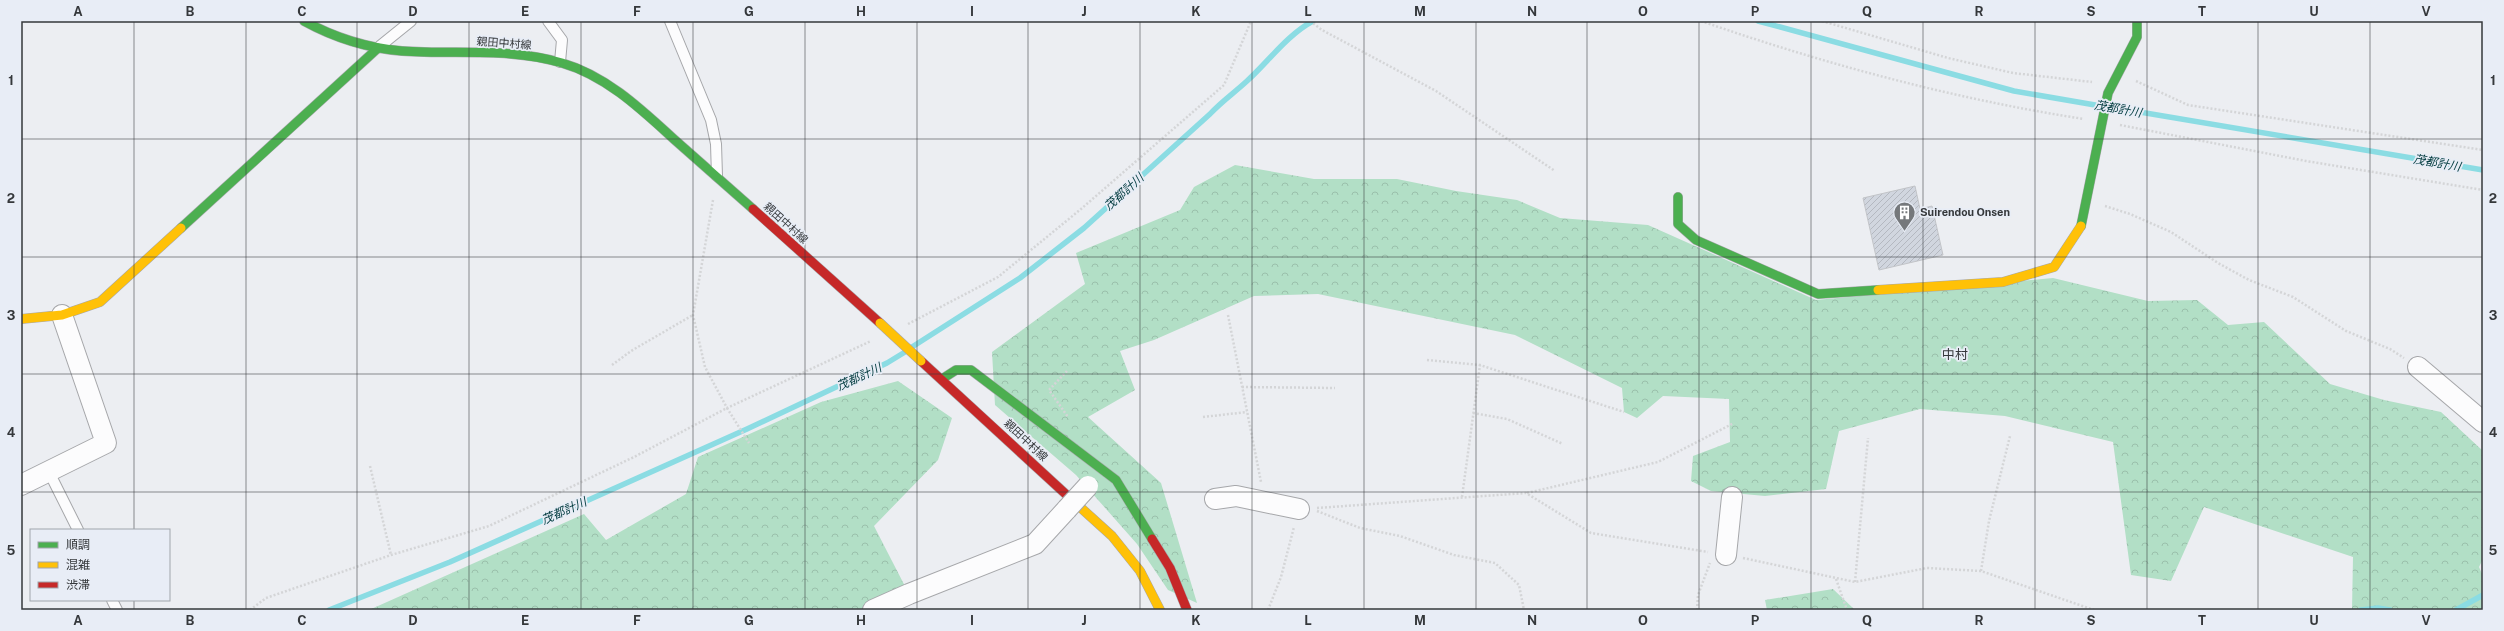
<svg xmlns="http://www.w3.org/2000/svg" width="2504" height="631" font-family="'Public Sans','Noto Sans JP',sans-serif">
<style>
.forest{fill:url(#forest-crowns)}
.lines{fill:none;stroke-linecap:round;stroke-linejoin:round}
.stream{stroke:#8bdce3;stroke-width:5.5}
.building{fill:url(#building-hatch);stroke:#c2c4c8}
.lane-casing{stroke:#a6a7aa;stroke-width:12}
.street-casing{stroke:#a6a7aa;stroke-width:22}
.fast-casing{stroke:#a6a7aa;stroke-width:10}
.slow-casing{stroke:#a6a7aa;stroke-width:10}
.jam-casing{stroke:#a6a7aa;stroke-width:10}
.path{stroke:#d4d5d7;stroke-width:2.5;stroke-dasharray:2 2;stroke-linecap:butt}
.lane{stroke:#fcfcfd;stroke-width:10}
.street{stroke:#fcfcfd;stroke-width:20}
.fast{stroke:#4caf50;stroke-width:9}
.slow{stroke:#ffc107;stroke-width:9}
.jam{stroke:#c62828;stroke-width:9}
.street-bridge-casing{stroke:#a6a7aa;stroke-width:22;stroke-linecap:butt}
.slow-bridge-casing{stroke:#a6a7aa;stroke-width:10;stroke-linecap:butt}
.street-bridge{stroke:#fcfcfd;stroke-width:20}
.slow-bridge{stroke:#ffc107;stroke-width:9}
.grid{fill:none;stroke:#35383b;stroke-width:1;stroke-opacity:0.55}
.labels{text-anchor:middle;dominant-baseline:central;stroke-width:3.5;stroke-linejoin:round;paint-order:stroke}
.street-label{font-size:11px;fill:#35383b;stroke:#e8edf6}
.poi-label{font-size:11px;font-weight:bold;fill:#35383b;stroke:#e8edf6;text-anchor:start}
.water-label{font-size:12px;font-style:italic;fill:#023b3f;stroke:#e8edf6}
.quarter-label{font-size:13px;fill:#35383b;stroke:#e8edf6}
.neatline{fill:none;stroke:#35383b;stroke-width:1.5}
.grid-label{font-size:13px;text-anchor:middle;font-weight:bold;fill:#35383b}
</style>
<defs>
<pattern id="forest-crowns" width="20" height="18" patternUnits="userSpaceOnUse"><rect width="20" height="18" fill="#b2dfc6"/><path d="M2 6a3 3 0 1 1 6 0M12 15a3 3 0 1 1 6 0" fill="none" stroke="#9ac0ab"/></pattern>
<pattern id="building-hatch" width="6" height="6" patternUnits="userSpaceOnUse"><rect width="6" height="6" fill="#d1d6df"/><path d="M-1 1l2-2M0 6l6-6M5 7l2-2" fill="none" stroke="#b4b8c0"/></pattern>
</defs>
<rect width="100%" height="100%" fill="#eceef2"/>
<g class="forest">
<path d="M1235,165L1314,179H1397L1456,191L1517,200L1560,218L1648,225L1816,300L2053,278L2148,301L2197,300L2228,325L2264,322L2330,384L2384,400L2441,412L2483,451V559L2479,567L2483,576V610H2352L2353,557L2204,507L2171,581L2131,575L2113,442L2005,416L1920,409L1839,431L1826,489L1765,496L1711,491L1691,481L1693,456L1730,442L1729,399L1663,396L1637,418L1624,412L1622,388L1515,335L1318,294L1254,296L1154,340L1120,351L1135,390L1088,417L1161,483L1197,603L1168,590L1137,544L1076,475L995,405L992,352L1085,284L1076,253L1180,210L1194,187Z"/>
<path d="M898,381L952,418L938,460L874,526L909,594L873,610H369L584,514L606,540L686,494L698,457L821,402Z"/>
<path d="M1833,589L1855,610H1767L1765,600Z"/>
</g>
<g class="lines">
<g class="stream">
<path d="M1758,21L2014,91L2101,106"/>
<path d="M2110,107L2483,170"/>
<path d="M912,347L1020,278L1084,228L1210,114C1221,102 1234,93 1247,81C1268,62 1287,35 1313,21"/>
<path d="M329,610L450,562L747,429L887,363L905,352"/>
<path d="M2361,610L2378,608L2390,610"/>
<path d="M2456,610L2483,595"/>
</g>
</g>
<path class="building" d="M1915,186L1920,209L1932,206L1943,255L1879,270L1863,198Z"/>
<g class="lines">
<defs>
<g id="lane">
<path d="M548,21L562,40L560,62"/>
<path d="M670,21L711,120L716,144L717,176"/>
<path d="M380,46L411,21"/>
<path d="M49,472L78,530"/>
<path d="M112,600L117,610"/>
</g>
<g id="street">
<path d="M2418,367L2483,422"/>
<path d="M21,485L106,443L62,315"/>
<path d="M1215,499L1236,496L1299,509"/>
<path d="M1726,555L1732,497"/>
<path d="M873,610L909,594L1035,544L1067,509"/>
</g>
<g id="fast">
<path d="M304,21C335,38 367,48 402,51C455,55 510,47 562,63C607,76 642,110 676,141C701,163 727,186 753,209"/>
<path d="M1678,197V224L1696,240L1818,294L1878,290"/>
<path d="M2081,226L2108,93L2137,37V21"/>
<path d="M181,228L378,48"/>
<path d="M942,379L956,370H971L1116,480L1152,539"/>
</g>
<g id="slow">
<path d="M1878,290L2003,282L2054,267L2081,226"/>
<path d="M21,319L62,315L100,302L181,228"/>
<path d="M1070,498L1112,536L1140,571L1160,610"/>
</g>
<g id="jam">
<path d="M753,209L880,323"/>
<path d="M921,361L1070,498"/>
<path d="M1152,539L1170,568L1187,610"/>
</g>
</defs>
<use href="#lane" class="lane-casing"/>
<use href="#street" class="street-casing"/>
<use href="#fast" class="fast-casing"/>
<use href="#slow" class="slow-casing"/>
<use href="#jam" class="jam-casing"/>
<g class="path">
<path d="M1310,21L1322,30L1436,91L1555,171"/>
<path d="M1701,21C1825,64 1954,99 2084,119"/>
<path d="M1822,21L1948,58L2013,73L2092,82"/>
<path d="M2136,81L2188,105L2483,150"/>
<path d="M2120,125L2306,161L2483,190"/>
<path d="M713,200L693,315L705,367L727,408L871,341"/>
<path d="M2105,206L2130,214L2171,232L2218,263L2249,280L2293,297L2346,331L2390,349L2404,358"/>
<path d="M1228,315L1261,482"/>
<path d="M908,324L998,277L1081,209L1224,85L1251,21"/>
<path d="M1427,360L1480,365"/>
<path d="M612,365L631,351L693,315"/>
<path d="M1067,371L1049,390L1068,417"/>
<path d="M1242,387L1335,388"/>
<path d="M1473,413L1507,419L1563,444"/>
<path d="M1203,417L1247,412"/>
<path d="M370,466L391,555"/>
<path d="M1527,493L1658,462L1734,423"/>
<path d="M1462,497L1480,365L1624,412"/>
<path d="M1317,508L1526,493L1591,533L1708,552"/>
<path d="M1317,511L1360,528L1400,536L1454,555L1495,563L1519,585L1524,610"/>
<path d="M1743,558L1855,582L1927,568L1981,571L2094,610"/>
<path d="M1981,571L1989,521L2010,436"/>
<path d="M1836,579L1847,610"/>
<path d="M1855,582L1868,438"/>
<path d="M250,610L266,598L391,555L489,526L634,457L727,408L749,443"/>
<path d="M1268,610L1281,577L1294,527"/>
<path d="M1697,610L1698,595L1710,563"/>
</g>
<use href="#lane" class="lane"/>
<use href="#street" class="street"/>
<use href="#fast" class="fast"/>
<use href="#slow" class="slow"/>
<use href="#jam" class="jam"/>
<defs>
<path id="street-bridge" d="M1067,509L1088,486"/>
<path id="slow-bridge" d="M880,323L921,361"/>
</defs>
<use href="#street-bridge" class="street-bridge-casing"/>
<use href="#slow-bridge" class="slow-bridge-casing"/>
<use href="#street-bridge" class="street-bridge"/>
<use href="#slow-bridge" class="slow-bridge"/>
</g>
<path class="grid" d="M134,21V530M246,21V610M357,21V610M469,21V610M581,21V610M693,21V610M805,21V610M917,21V610M1028,21V610M1140,21V610M1252,21V610M1364,21V610M1476,21V610M1587,21V610M1699,21V610M1811,21V610M1923,21V610M2035,21V610M2147,21V610M2258,21V610M2370,21V610M21,139H2483M21,257H2483M21,374H2483M21,492H2483M134,600V610"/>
<defs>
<symbol id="building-pin" viewBox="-11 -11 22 30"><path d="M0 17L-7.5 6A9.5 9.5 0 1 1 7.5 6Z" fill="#75787b" stroke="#e8edf6"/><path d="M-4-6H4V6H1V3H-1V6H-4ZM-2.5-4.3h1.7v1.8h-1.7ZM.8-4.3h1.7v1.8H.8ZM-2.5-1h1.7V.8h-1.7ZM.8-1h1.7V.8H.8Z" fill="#fff"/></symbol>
</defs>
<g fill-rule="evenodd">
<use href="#building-pin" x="1892" y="200" width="25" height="34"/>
</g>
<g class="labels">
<g class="street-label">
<text transform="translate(504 43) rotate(4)">親田中村線</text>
<text transform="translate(786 223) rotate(42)">親田中村線</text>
<text transform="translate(1026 440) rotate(43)">親田中村線</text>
</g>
<g class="poi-label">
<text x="1920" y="212">Suirendou Onsen</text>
</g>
<g class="water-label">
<text transform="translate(2118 109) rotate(10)">茂都計川</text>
<text transform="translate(2437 163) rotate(10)">茂都計川</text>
<text transform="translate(1124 192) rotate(-42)">茂都計川</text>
<text transform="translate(859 377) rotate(-25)">茂都計川</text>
<text transform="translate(564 511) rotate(-24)">茂都計川</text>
</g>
<g class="quarter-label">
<text x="1955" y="354">中村</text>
</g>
</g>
<rect width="2504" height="631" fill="none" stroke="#e8edf6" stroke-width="44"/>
<rect x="30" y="529" width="140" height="72" fill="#e8edf6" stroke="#a0a5ab"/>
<rect x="38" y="542" width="20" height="6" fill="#4caf50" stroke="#a0a5ab"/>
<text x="66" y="549" font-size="12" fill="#35383b">順調</text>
<rect x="38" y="562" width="20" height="6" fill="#ffc107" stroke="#a0a5ab"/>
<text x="66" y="569" font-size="12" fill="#35383b">混雑</text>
<rect x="38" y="582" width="20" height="6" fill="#c62828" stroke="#a0a5ab"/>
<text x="66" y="589" font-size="12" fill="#35383b">渋滞</text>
<rect x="22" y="22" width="2460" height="587" class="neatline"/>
<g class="grid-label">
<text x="78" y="16">A</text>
<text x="190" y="16">B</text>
<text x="302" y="16">C</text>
<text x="413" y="16">D</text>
<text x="525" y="16">E</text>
<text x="637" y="16">F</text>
<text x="749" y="16">G</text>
<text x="861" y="16">H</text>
<text x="972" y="16">I</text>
<text x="1084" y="16">J</text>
<text x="1196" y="16">K</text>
<text x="1308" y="16">L</text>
<text x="1420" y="16">M</text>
<text x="1532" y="16">N</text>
<text x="1643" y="16">O</text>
<text x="1755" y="16">P</text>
<text x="1867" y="16">Q</text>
<text x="1979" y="16">R</text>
<text x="2091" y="16">S</text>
<text x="2202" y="16">T</text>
<text x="2314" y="16">U</text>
<text x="2426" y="16">V</text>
<text x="11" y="85">1</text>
<text x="2493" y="85">1</text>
<text x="11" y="203">2</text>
<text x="2493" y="203">2</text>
<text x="11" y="320">3</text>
<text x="2493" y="320">3</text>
<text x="11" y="437">4</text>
<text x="2493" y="437">4</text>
<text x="11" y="555">5</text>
<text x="2493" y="555">5</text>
<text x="78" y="625">A</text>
<text x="190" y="625">B</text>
<text x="302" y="625">C</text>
<text x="413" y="625">D</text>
<text x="525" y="625">E</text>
<text x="637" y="625">F</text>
<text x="749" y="625">G</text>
<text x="861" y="625">H</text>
<text x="972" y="625">I</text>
<text x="1084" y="625">J</text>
<text x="1196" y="625">K</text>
<text x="1308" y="625">L</text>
<text x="1420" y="625">M</text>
<text x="1532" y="625">N</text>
<text x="1643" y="625">O</text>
<text x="1755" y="625">P</text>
<text x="1867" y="625">Q</text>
<text x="1979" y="625">R</text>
<text x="2091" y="625">S</text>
<text x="2202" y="625">T</text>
<text x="2314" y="625">U</text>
<text x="2426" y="625">V</text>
</g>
</svg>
